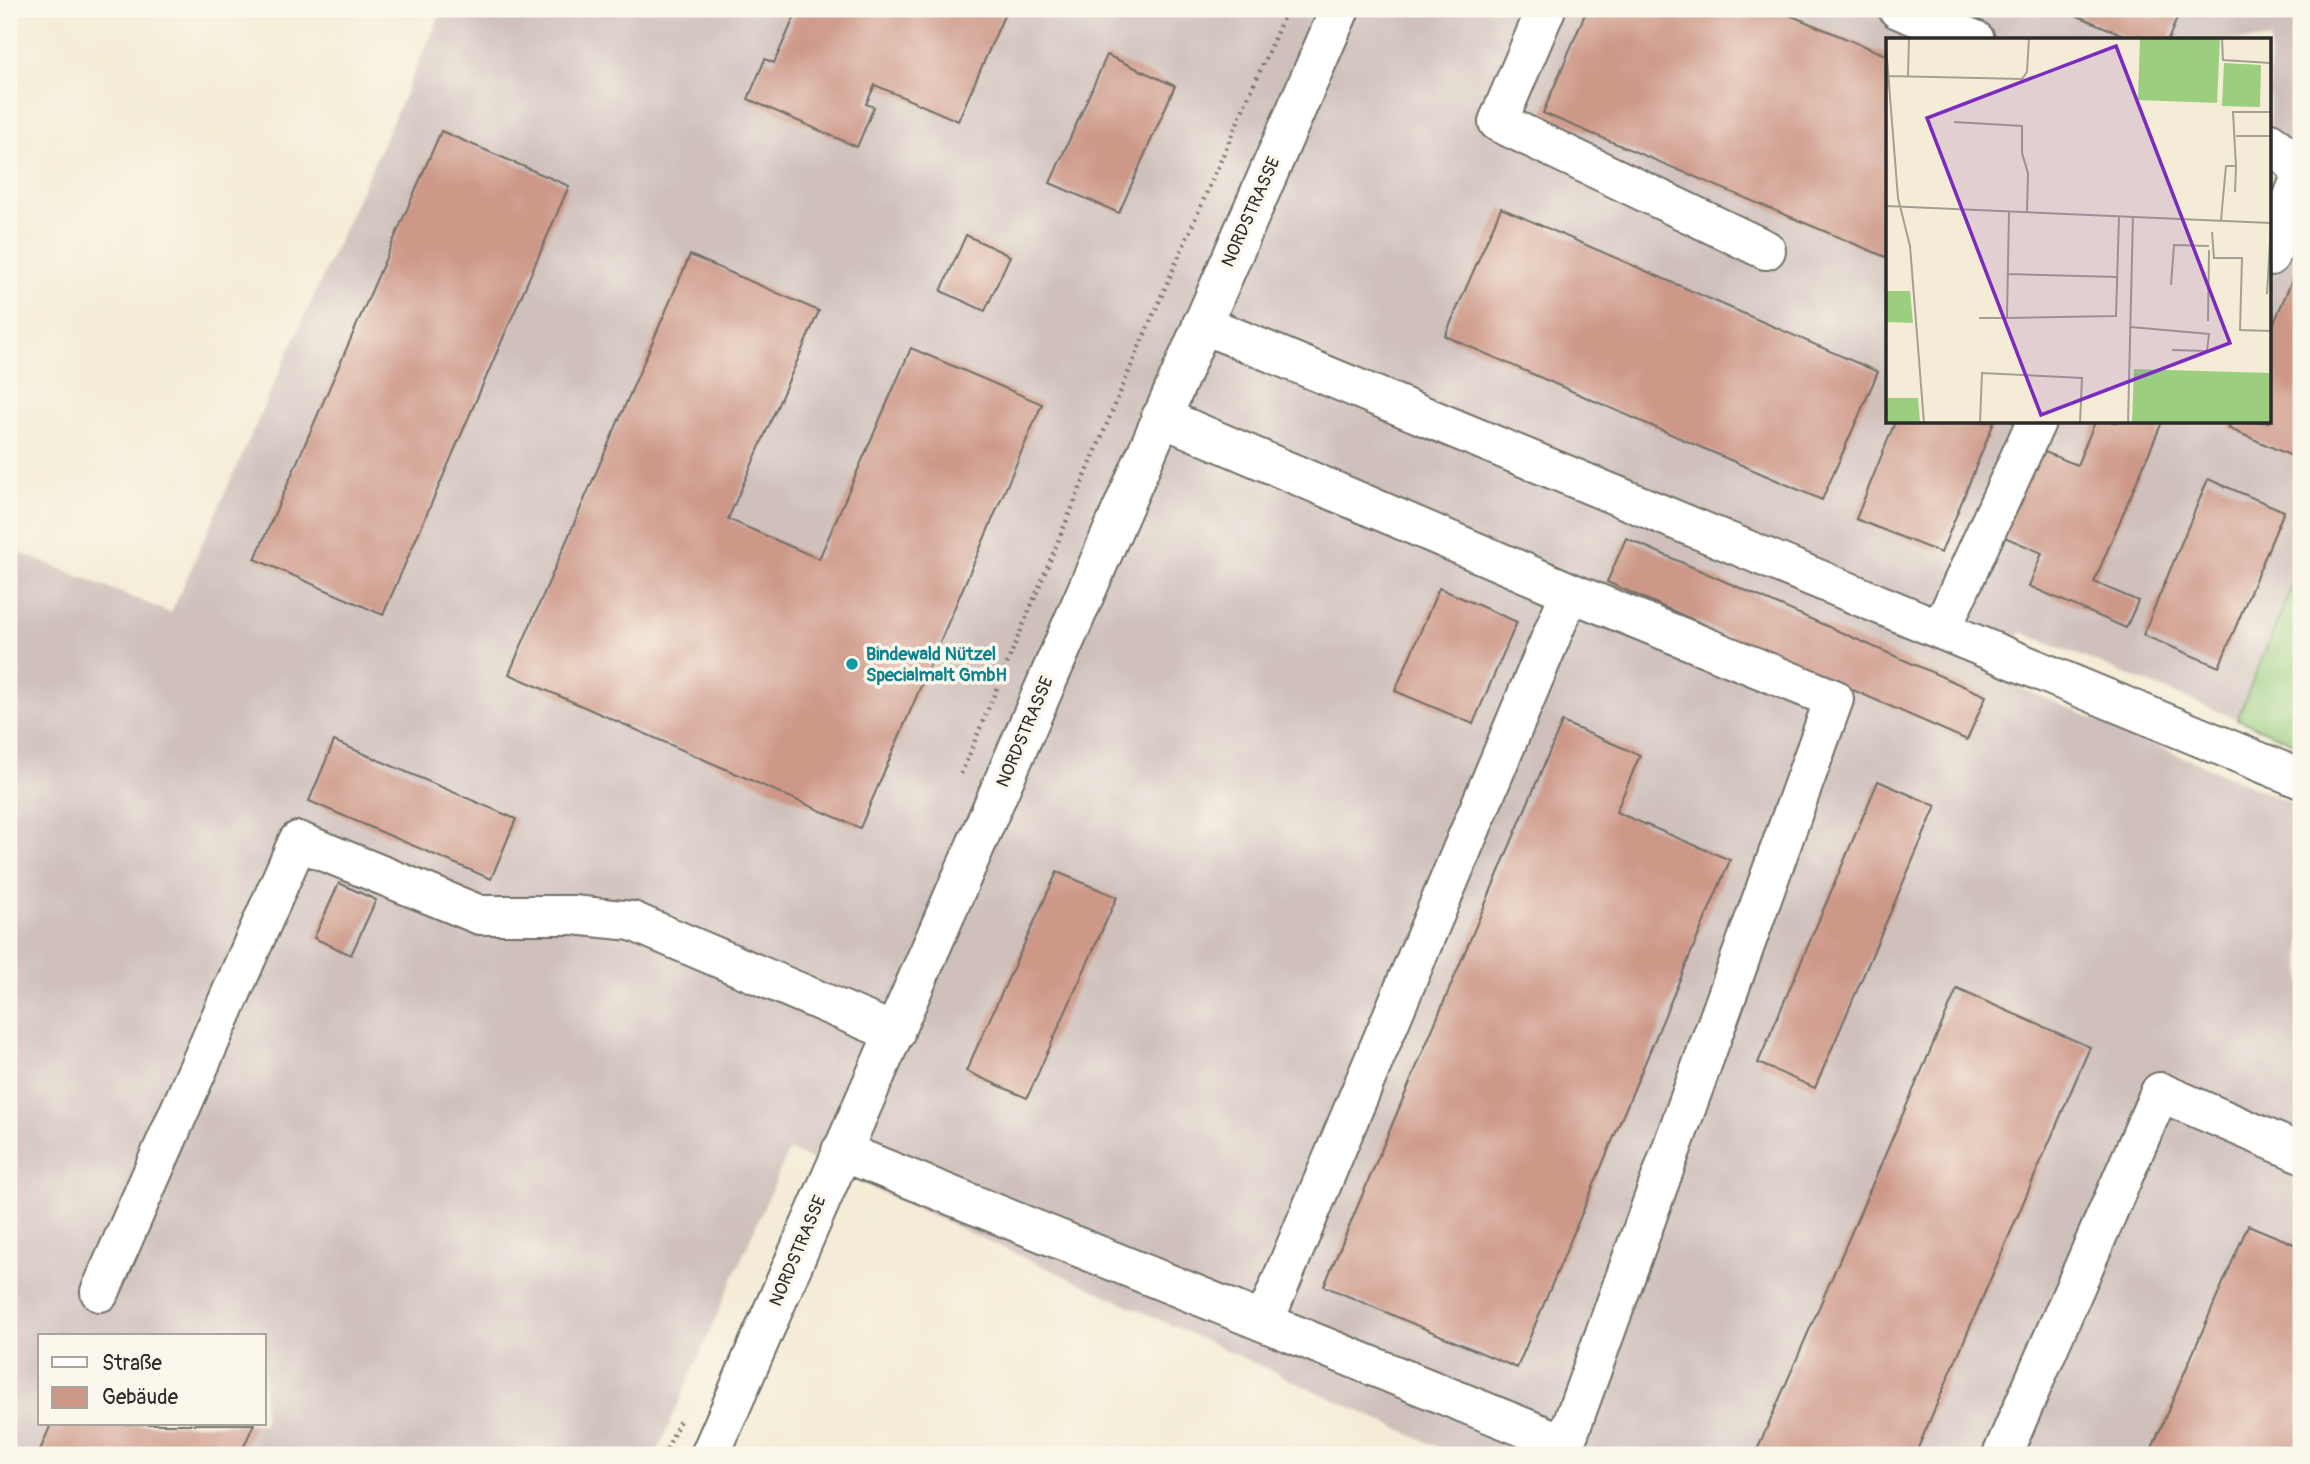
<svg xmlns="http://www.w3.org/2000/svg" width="2310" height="1464" font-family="Pangolin,sans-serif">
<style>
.industrial{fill:#cfc0bb;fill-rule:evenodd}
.green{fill:#9bce7f;stroke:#637c55;stroke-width:2}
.building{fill:#cd9888}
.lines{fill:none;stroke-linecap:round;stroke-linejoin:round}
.minor-casing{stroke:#716f67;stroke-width:42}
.path{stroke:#716f67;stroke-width:4.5;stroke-dasharray:2 5;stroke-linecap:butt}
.minor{stroke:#fff;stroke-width:38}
.culture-dot{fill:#0f9aa8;stroke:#fbf7ec;stroke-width:2.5}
.labels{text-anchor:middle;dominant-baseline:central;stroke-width:7;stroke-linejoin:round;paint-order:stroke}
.street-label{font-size:18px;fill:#2b2b2b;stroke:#fbf7ec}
.culture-label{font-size:18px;font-weight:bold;fill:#0d838f;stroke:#fbf7ec;text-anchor:start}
.inset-road{fill:none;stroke:#a49f92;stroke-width:2}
.view{fill:#7b2cbf;fill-opacity:0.15;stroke:#7b2cbf;stroke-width:3.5}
.inset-edge{fill:none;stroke:#2b2b2b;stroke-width:3.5}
</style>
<rect width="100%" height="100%" fill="#fbf7ec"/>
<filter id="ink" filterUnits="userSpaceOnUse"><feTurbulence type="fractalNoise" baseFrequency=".0143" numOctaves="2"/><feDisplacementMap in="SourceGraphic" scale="14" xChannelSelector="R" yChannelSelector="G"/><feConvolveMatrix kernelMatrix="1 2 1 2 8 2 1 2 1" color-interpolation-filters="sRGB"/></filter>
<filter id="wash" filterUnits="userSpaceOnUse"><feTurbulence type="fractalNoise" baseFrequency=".00686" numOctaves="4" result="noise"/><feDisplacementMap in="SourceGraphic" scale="28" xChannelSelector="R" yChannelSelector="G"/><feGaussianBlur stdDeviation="1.57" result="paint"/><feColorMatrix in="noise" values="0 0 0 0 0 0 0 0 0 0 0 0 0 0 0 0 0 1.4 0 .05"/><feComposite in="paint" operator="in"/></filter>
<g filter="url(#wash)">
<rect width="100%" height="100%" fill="#f4ecd6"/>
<path class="industrial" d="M443,9H2301V565L2237,719L2021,632L2000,679L2301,807V1455H1455L789,1150L656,1455H9V548L171,613ZM1888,40H2270V422H1888ZM40,1336H264V1424H40Z"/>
<path class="green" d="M2301,565V746L2237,719Z"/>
<g id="blocks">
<g class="building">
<path d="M798,9H1007L958,121L875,85L866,104L874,107L857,147L748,99L765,59L774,63Z"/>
<path d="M1587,9H1775L1888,56V258L1543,113Z"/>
<path d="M2061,9H2181L2168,40H2135Z"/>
<path d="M1107,55L1175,86L1119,213L1050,183Z"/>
<path d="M441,131L569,186L383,615L255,559Z"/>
<path d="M1501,208L1878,372L1822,500L1445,336Z"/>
<path d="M966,235L1010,256L985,311L941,291Z"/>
<path d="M690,255L819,311L728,519L819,559L911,348L1042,404L860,828L509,674Z"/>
<path d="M2301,259V460L2228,428L2231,422H2270V332Z"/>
<path d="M1895,422H1994L1941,553L1856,519Z"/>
<path d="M2095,422H2162L2094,582L2138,601L2126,628L2029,586L2042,553L1993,532L2030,446L2077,465Z"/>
<path d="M2208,479L2284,511L2219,667L2143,635Z"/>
<path d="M1626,538L1986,696L1967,740L1607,582Z"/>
<path d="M1439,588L1517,622L1473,724L1395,691Z"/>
<path d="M1562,722L1640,755L1616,812L1730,860L1517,1368L1324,1286Z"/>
<path d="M334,741L516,819L491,879L309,801Z"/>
<path d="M1878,781L1936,806L1815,1088L1758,1063Z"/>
<path d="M1057,872L1117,897L1027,1098L966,1071Z"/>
<path d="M339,883L376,900L351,955L314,938Z"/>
<path d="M1957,989L2090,1047L1915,1455H1755Z"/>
<path d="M2248,1225L2301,1247V1455H2149Z"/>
<path d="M51,1424H254L240,1455H38Z"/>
</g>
</g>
</g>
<g filter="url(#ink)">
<use href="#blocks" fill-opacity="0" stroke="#716f67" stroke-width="2"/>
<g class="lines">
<defs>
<g id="minor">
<path d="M1546,9L1498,122L1766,250"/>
<path d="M1898,9L1975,40"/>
<path d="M2270,142L2295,164L2301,176L2270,256"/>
<path d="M1202,324L2301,779"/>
<path d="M1942,628L2036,422"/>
<path d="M841,1151L1565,1444L1834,699L1570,592L1161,417"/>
<path d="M100,1292L298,841L480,915H573L632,921L895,1033"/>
<path d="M1264,1322L1570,592"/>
<path d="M710,1455L1340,9"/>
<path d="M2002,1455L2160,1092L2301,1153"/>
</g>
</defs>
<use href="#minor" class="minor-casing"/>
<g class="path">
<path d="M961,774L1137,352L1287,9"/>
<path d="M664,1455L681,1418"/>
</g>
<use href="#minor" class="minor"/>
</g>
</g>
<circle class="culture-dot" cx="852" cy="664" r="7"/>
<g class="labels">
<g class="street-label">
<text transform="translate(1251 212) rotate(-66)">NORDSTRASSE</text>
<text transform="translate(1025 732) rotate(-67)">NORDSTRASSE</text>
<text transform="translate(798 1251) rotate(-67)">NORDSTRASSE</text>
</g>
<g class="culture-label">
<text x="866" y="654">Bindewald Nützel<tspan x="866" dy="21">Specialmalt GmbH</tspan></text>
</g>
</g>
<g transform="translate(1886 38)">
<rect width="385" height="385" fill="#f4ecd6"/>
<path d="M254,0H334L331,65L252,62ZM338,25L375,27L374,69L336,68ZM0,253H24L27,285L0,284ZM248,331L385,335V385H246ZM0,360H32L34,385H0Z" fill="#9bce7f"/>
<path class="inset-road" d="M336,0L337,22L385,25M0,8L12,160L24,208L38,385M3,38L136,41L141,34L143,0M22,38L23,0M68,84L136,88V115L142,135L141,174M350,98H385M350,128L347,74H385M0,168L385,185M123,173L121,280L230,278L233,178M335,182L340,128H350L349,154M326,194L328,220H356L354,292L385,293M122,236L231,239M285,247L288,207L323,208M381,256L385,186M93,280H121M322,283L323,212M245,289L323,296L321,313L286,312M94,385L96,335L196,340L194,385M242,385L247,178"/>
<path class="view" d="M230,8L344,305L155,377L41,80Z"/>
<rect width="385" height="385" class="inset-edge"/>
</g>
<rect width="2310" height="1464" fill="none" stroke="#fbf7ec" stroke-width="35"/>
<rect x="38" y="1334" width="228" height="91" fill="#fbf7ec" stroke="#a8a59f" stroke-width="2"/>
<rect x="52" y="1357" width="35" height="10" fill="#ffffff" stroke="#a8a59f" stroke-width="2"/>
<text x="102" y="1370" font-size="21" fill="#2b2b2b">Straße</text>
<rect x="52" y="1387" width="35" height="21" fill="#cd9888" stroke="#a8a59f" stroke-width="2"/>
<text x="102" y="1404" font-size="21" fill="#2b2b2b">Gebäude</text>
</svg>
